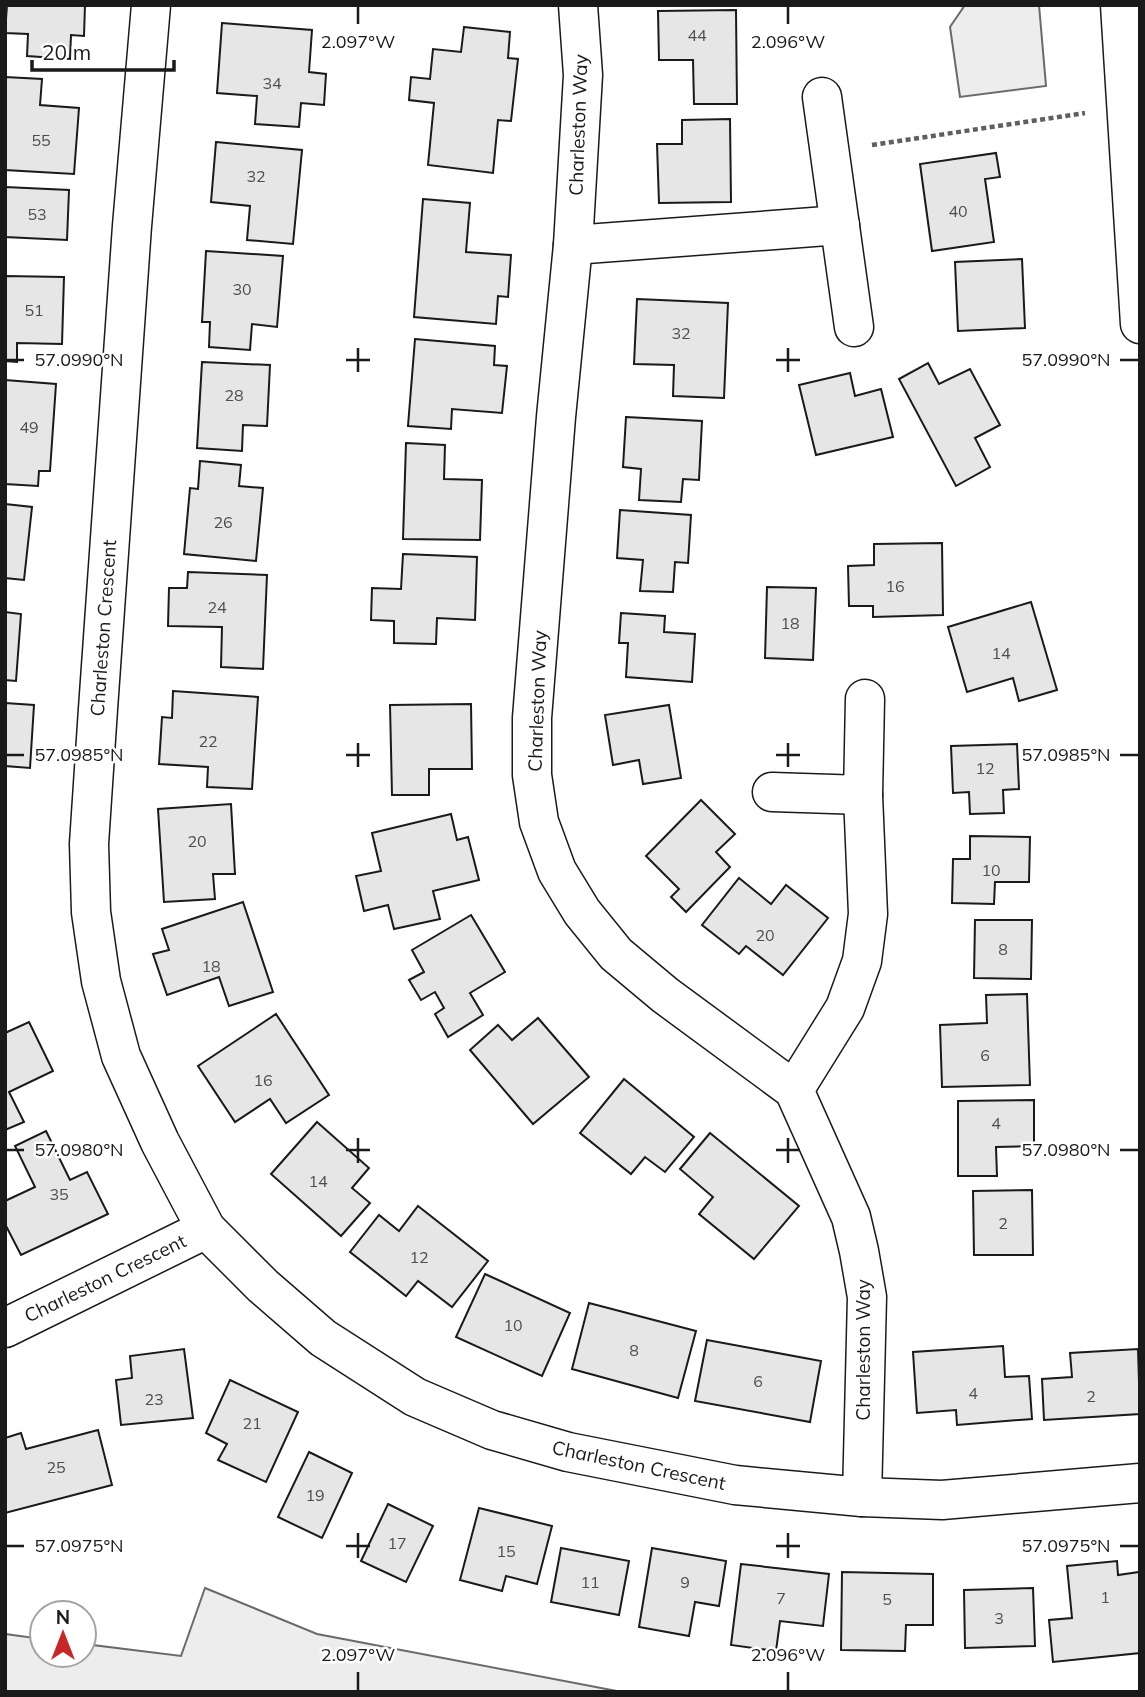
<svg xmlns="http://www.w3.org/2000/svg" width="1145" height="1697" font-family="Mulish,sans-serif">
<style>
.green{fill:#ededed;stroke:#6a6a6a;stroke-width:2}
.building{fill:#e6e6e6;stroke:#1a1a1a;stroke-width:2}
.lines{fill:none;stroke-linecap:round;stroke-linejoin:round}
.minor-casing{stroke:#1a1a1a;stroke-width:41}
.path{stroke:#5f5f5f;stroke-width:4.5;stroke-dasharray:5 3.5;stroke-linecap:butt}
.minor{stroke:#fff;stroke-width:38}
.ticks{fill:none;stroke:#1a1a1a;stroke-width:2.5}
.labels{text-anchor:middle;dominant-baseline:central;stroke-width:5;stroke-linejoin:round;paint-order:stroke}
.number-label{font-size:16px;fill:#4d4d4d}
.street-label{font-size:19px;fill:#1a1a1a;stroke:#fff}
.ticks-label{font-size:18px;text-anchor:middle;fill:#1a1a1a;stroke:#fff;stroke-width:5;stroke-linejoin:round;paint-order:stroke}
</style>
<rect width="100%" height="100%" fill="#fff"/>
<g class="green">
<path d="M965,5H1039L1046,86L960,97L950,27Z"/>
<path d="M205,1588L317,1634L622,1692H5V1634L42,1639V1655H84V1644L181,1656Z"/>
</g>
<g class="building">
<path d="M7,5H85L84,36L71,35L70,59L27,56L28,34L5,33Z"/>
<path d="M736,10L737,104H694L693,60H659L658,11Z"/>
<path d="M222,23L312,30L309,72L326,74L324,105L301,103L299,127L255,124L257,96L217,93Z"/>
<path d="M464,27L510,32L508,58L518,59L511,121L498,120L493,173L428,165L434,103L409,100L411,77L430,79L433,49L461,52Z"/>
<path d="M5,77L42,79L40,105L79,108L74,174L5,170Z"/>
<path d="M730,119L731,202L659,203L657,144H682V120Z"/>
<path d="M216,142L302,150L293,244L247,240L250,206L211,202Z"/>
<path d="M996,153L1000,177L985,179L994,242L932,251L920,164Z"/>
<path d="M5,187L69,190L67,240L5,237Z"/>
<path d="M423,199L470,203L466,252L511,255L508,297L498,296L496,324L414,317Z"/>
<path d="M206,251L283,256L277,327L252,324L250,350L209,347L210,322H202Z"/>
<path d="M1022,259L1025,328L958,331L955,262Z"/>
<path d="M5,276L64,277L62,344L17,343V362L5,361Z"/>
<path d="M637,299L728,303L724,398L673,396L674,365L634,364Z"/>
<path d="M415,339L495,346L494,365L507,366L502,413L452,409L451,429L408,426Z"/>
<path d="M202,362L270,365L267,426L243,425L242,451L197,448Z"/>
<path d="M928,363L939,384L970,369L1000,425L975,438L990,467L956,486L899,379Z"/>
<path d="M850,373L855,396L881,389L893,437L816,455L799,385Z"/>
<path d="M5,380L56,384L50,471H39L38,486L5,484Z"/>
<path d="M626,417L702,421L699,480L683,479L681,502L639,500L641,469L623,467Z"/>
<path d="M406,443L445,445L444,479L482,480L480,540L403,539Z"/>
<path d="M200,461L241,465L239,486L263,488L256,561L184,554L190,488L198,489Z"/>
<path d="M5,504L32,507L24,580L5,578Z"/>
<path d="M620,510L691,515L688,563L675,562L673,592L640,591L643,560L617,558Z"/>
<path d="M942,543L943,615L873,617V606H849L848,566L874,565V544Z"/>
<path d="M403,554L477,557L475,620L437,618L436,644L394,643V621L371,620L372,588L401,589Z"/>
<path d="M188,572L267,575L263,669L221,667L222,627L168,626L169,588H187Z"/>
<path d="M767,587L816,588L813,660L765,658Z"/>
<path d="M1031,602L1057,690L1019,701L1013,678L967,692L948,627Z"/>
<path d="M5,612L21,614L16,681L5,680Z"/>
<path d="M621,613L665,616L664,632L695,634L692,682L626,677L628,643H619Z"/>
<path d="M173,691L258,697L252,789L207,787L208,767L159,764L162,717L172,718Z"/>
<path d="M5,703L34,705L30,768L5,766Z"/>
<path d="M471,704L472,769H429V795H392L390,705Z"/>
<path d="M669,705L681,778L643,784L639,760L613,765L605,715Z"/>
<path d="M1017,744L1019,789L1003,790L1004,813L970,814L969,792L953,793L951,746Z"/>
<path d="M701,800L735,834L716,852L730,867L686,912L671,897L679,889L646,856Z"/>
<path d="M231,804L235,874H213L215,899L164,902L158,809Z"/>
<path d="M451,814L457,840L468,837L479,880L433,891L440,919L394,929L388,905L364,911L356,876L381,871L372,833Z"/>
<path d="M970,836L1030,837L1029,882H995L994,904L952,903L953,859H970Z"/>
<path d="M739,878L771,904L786,885L828,918L783,975L746,946L739,954L702,925Z"/>
<path d="M243,902L273,992L229,1006L219,977L167,995L153,954L169,950L162,929Z"/>
<path d="M471,915L505,972L470,993L483,1015L448,1037L435,1014L444,1008L435,992L421,1000L409,980L424,972L412,950Z"/>
<path d="M975,920H1032L1031,979L974,978Z"/>
<path d="M1027,994L1030,1085L942,1087L940,1025L987,1023L986,995Z"/>
<path d="M276,1014L329,1095L286,1123L270,1099L235,1122L198,1066Z"/>
<path d="M538,1018L589,1077L533,1124L470,1050L498,1025L512,1040Z"/>
<path d="M29,1022L53,1071L9,1092L24,1122L5,1130V1033Z"/>
<path d="M624,1079L694,1137L665,1172L645,1157L631,1174L580,1133Z"/>
<path d="M1034,1100V1146L996,1147L997,1176H958V1101Z"/>
<path d="M317,1122L369,1168L352,1188L370,1203L341,1236L271,1174Z"/>
<path d="M46,1131L70,1180L87,1172L108,1214L21,1255L5,1224V1201L35,1187L15,1146Z"/>
<path d="M710,1133L799,1206L754,1259L699,1214L713,1197L680,1169Z"/>
<path d="M1032,1190L1033,1255H974L973,1191Z"/>
<path d="M418,1206L488,1261L452,1307L418,1281L406,1296L350,1252L379,1215L399,1231Z"/>
<path d="M485,1274L570,1313L542,1376L456,1337Z"/>
<path d="M589,1303L696,1331L678,1398L572,1369Z"/>
<path d="M707,1340L821,1361L810,1422L695,1401Z"/>
<path d="M1003,1346L1005,1377L1029,1376L1032,1419L957,1425L956,1410L917,1413L913,1352Z"/>
<path d="M184,1349L193,1418L121,1425L116,1380L132,1378L130,1356Z"/>
<path d="M1138,1349L1140,1414L1044,1420L1042,1379L1072,1377L1070,1353Z"/>
<path d="M230,1380L298,1412L266,1482L218,1460L227,1444L206,1433Z"/>
<path d="M98,1430L112,1485L5,1513V1438L21,1433L26,1449Z"/>
<path d="M309,1452L352,1473L322,1538L278,1517Z"/>
<path d="M388,1504L433,1526L406,1582L361,1561Z"/>
<path d="M479,1508L552,1526L537,1584L506,1576L502,1591L460,1580Z"/>
<path d="M561,1548L629,1561L619,1615L551,1602Z"/>
<path d="M652,1548L726,1561L719,1606L695,1602L689,1636L639,1627Z"/>
<path d="M1117,1561L1118,1575L1139,1572L1140,1653L1053,1662L1049,1620L1072,1618L1067,1566Z"/>
<path d="M741,1564L829,1574L823,1626L780,1621L776,1651L731,1645Z"/>
<path d="M842,1572L933,1574V1625H906L905,1651L841,1650Z"/>
<path d="M1033,1588L1035,1646L965,1648L964,1590Z"/>
</g>
<g class="lines">
<defs>
<g id="minor">
<path d="M151,5L132,226L98,709L89,844L91,912L101,981L121,1056L160,1142L206,1229L263,1286L323,1338L415,1397L492,1430L568,1452L735,1485L862,1497L942,1500L1140,1483"/>
<path d="M578,5L583,75L573,245L556,417L532,718V775L539,822L557,871L582,912L616,954L665,995L794,1090L851,1217L859,1251L867,1297L862,1497"/>
<path d="M1120,5L1140,324"/>
<path d="M822,97L854,327"/>
<path d="M573,245L840,225"/>
<path d="M772,792L863,795"/>
<path d="M794,1090L845,1008L862,961L868,914L863,795L865,699"/>
<path d="M5,1328L206,1229"/>
</g>
</defs>
<use href="#minor" class="minor-casing"/>
<path class="path" d="M872,145L1085,113"/>
<use href="#minor" class="minor"/>
</g>
<path class="ticks" d="M358,7V24M788,7V24M358,348V372M788,348V372M7,360H24M346,360H370M776,360H800M1120,360H1138M358,743V767M788,743V767M7,755H24M346,755H370M776,755H800M1120,755H1138M358,1138V1163M788,1138V1163M7,1150H24M346,1150H370M776,1150H800M1120,1150H1138M358,1533V1558M788,1533V1558M7,1546H24M346,1546H370M776,1546H800M1120,1546H1138M358,1672V1690M788,1672V1690"/>
<g class="labels">
<g class="number-label">
<text x="697" y="35">44</text>
<text x="272" y="83">34</text>
<text x="41" y="140">55</text>
<text x="256" y="176">32</text>
<text x="958" y="211">40</text>
<text x="37" y="214">53</text>
<text x="242" y="289">30</text>
<text x="34" y="310">51</text>
<text x="681" y="333">32</text>
<text x="234" y="395">28</text>
<text x="29" y="427">49</text>
<text x="223" y="522">26</text>
<text x="895" y="586">16</text>
<text x="217" y="607">24</text>
<text x="790" y="623">18</text>
<text x="1001" y="653">14</text>
<text x="208" y="741">22</text>
<text x="985" y="768">12</text>
<text x="197" y="841">20</text>
<text x="991" y="870">10</text>
<text x="765" y="935">20</text>
<text x="1003" y="949">8</text>
<text x="211" y="966">18</text>
<text x="985" y="1055">6</text>
<text x="263" y="1080">16</text>
<text x="996" y="1123">4</text>
<text x="318" y="1181">14</text>
<text x="59" y="1194">35</text>
<text x="1003" y="1223">2</text>
<text x="419" y="1257">12</text>
<text x="513" y="1325">10</text>
<text x="634" y="1350">8</text>
<text x="758" y="1381">6</text>
<text x="973" y="1393">4</text>
<text x="1091" y="1396">2</text>
<text x="154" y="1399">23</text>
<text x="252" y="1423">21</text>
<text x="56" y="1467">25</text>
<text x="315" y="1495">19</text>
<text x="397" y="1543">17</text>
<text x="506" y="1551">15</text>
<text x="590" y="1582">11</text>
<text x="685" y="1582">9</text>
<text x="1105" y="1597">1</text>
<text x="781" y="1598">7</text>
<text x="887" y="1599">5</text>
<text x="999" y="1618">3</text>
</g>
<g class="street-label">
<text transform="translate(578 125) rotate(-88)">Charleston Way</text>
<text transform="translate(103 628) rotate(-86)">Charleston Crescent</text>
<text transform="translate(537 701) rotate(-88)">Charleston Way</text>
<text transform="translate(105 1278) rotate(-26)">Charleston Crescent</text>
<text transform="translate(863 1350) rotate(-90)">Charleston Way</text>
<text transform="translate(639 1465) rotate(12)">Charleston Crescent</text>
</g>
</g>
<g class="ticks-label">
<text x="358" y="48">2.097°W</text>
<text x="788" y="48">2.096°W</text>
<text x="79" y="366">57.0990°N</text>
<text x="1066" y="366">57.0990°N</text>
<text x="79" y="761">57.0985°N</text>
<text x="1066" y="761">57.0985°N</text>
<text x="79" y="1156">57.0980°N</text>
<text x="1066" y="1156">57.0980°N</text>
<text x="79" y="1552">57.0975°N</text>
<text x="1066" y="1552">57.0975°N</text>
<text x="358" y="1661">2.097°W</text>
<text x="788" y="1661">2.096°W</text>
</g>
<rect width="1145" height="1697" fill="none" stroke="#1a1a1a" stroke-width="14"/>
<g transform="translate(63 1634)"><circle r="33" fill="#ffffff" stroke="#a3a3a3" stroke-width="2"/>
<path d="M0-5L12 26L0 18L-12 26Z" fill="#c62828"/>
<text y="-10" font-size="19" font-weight="bold" text-anchor="middle" fill="#1a1a1a">N</text>
</g>
<path d="M32 60v10h142v-10" fill="none" stroke="#1a1a1a" stroke-width="3.5"/>
<text x="42" y="60" font-size="21" fill="#1a1a1a" stroke="#ffffff" stroke-width="5" paint-order="stroke">20 m</text>
</svg>
